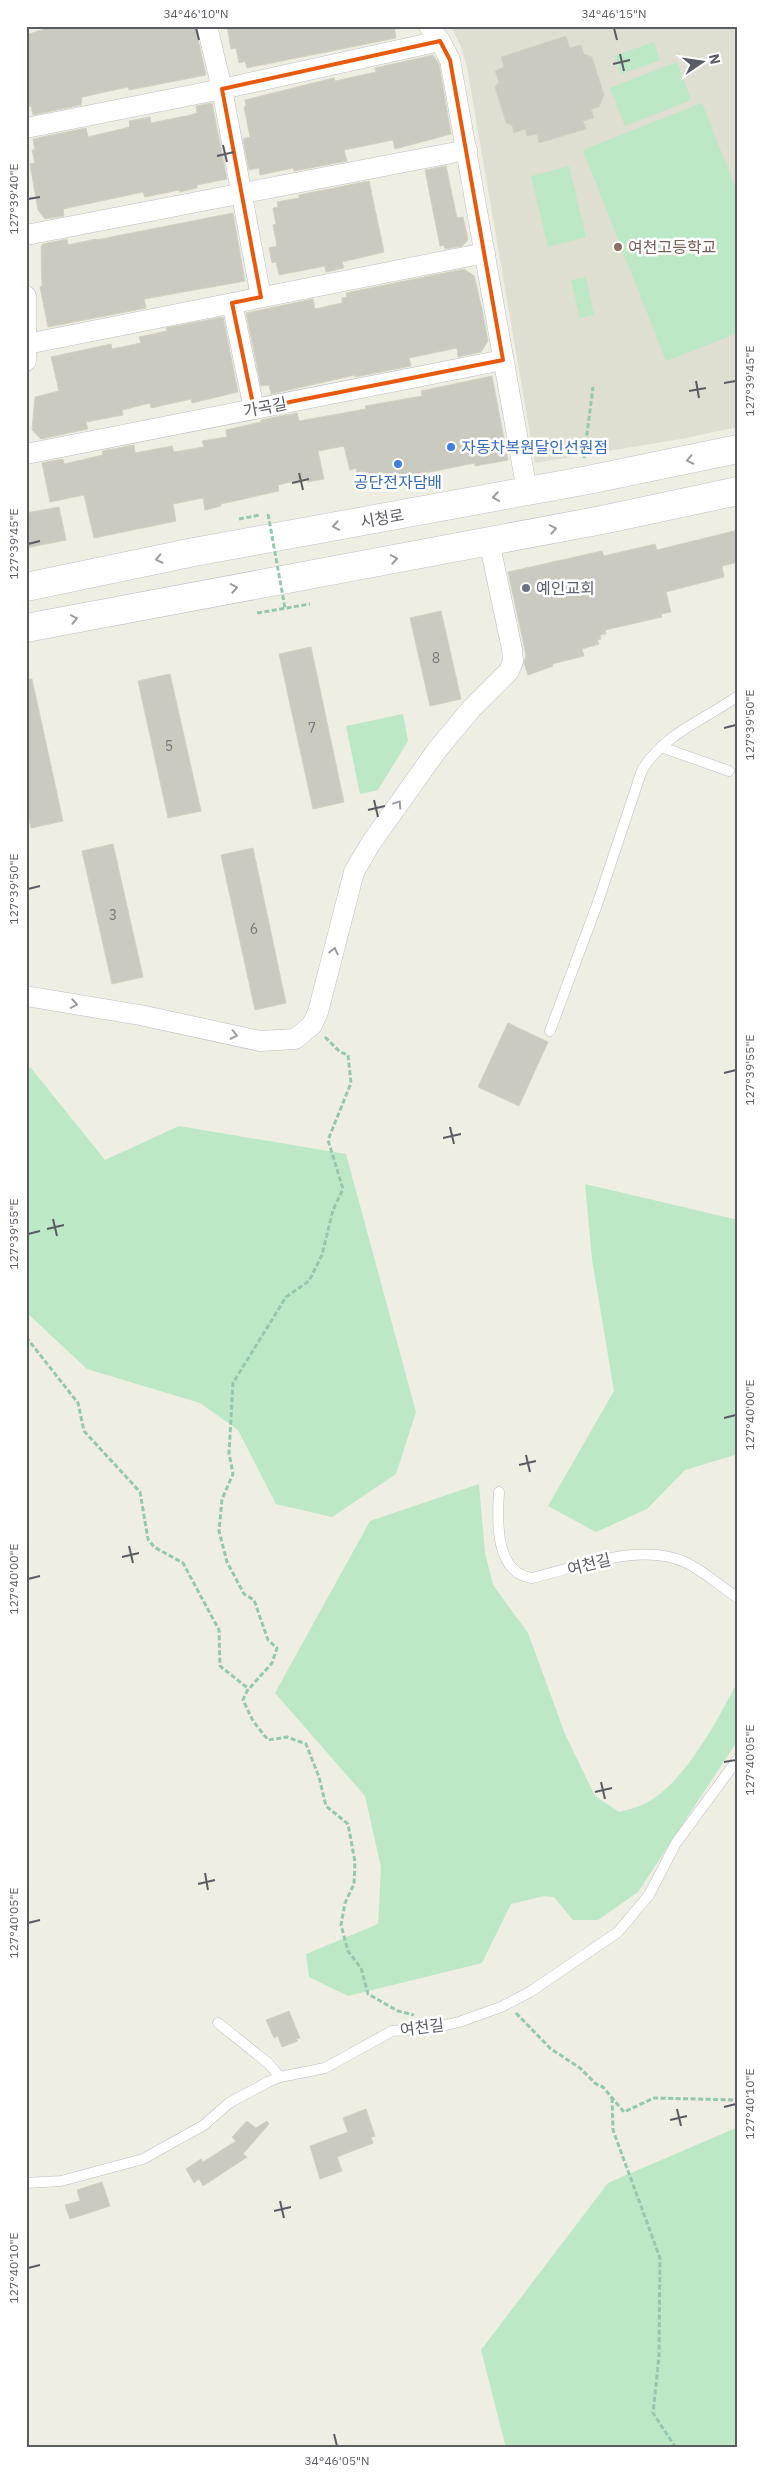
<svg xmlns="http://www.w3.org/2000/svg" width="764" height="2474" font-family="'IBM Plex Sans','Noto Sans KR',sans-serif">
<style>
.education{fill:#deded1}
.green{fill:#bce8c6}
.building{fill:#cbcac1;stroke:#d3d1c0}
.lines{fill:none;stroke-linecap:round;stroke-linejoin:round}
.lane-casing{stroke:#bcbec4;stroke-width:11}
.street-casing{stroke:#bcbec4;stroke-width:21}
.secondary-casing{stroke:#bec0c8;stroke-width:29}
.path{stroke:#95c8af;stroke-width:3;stroke-dasharray:5 2.5;stroke-linecap:butt}
.lane{stroke:#fff;stroke-width:10}
.street{stroke:#fff;stroke-width:20}
.secondary{stroke:#fff;stroke-width:28}
.path-bridge{stroke:#95c8af;stroke-width:3;stroke-dasharray:5 2.5;stroke-linecap:butt}
.oneway{stroke:#9c9da2}
.marked{fill:none;stroke:#e8590c;stroke-width:4;stroke-linejoin:round}
.ticks{fill:none;stroke:#5a5c64;stroke-width:2}
.education-dot{fill:#8d6e63;stroke:#fff;stroke-width:2}
.shop-dot{fill:#3f7fe0;stroke:#fff;stroke-width:2}
.worship-dot{fill:#6b7280;stroke:#fff;stroke-width:2}
.labels{text-anchor:middle;dominant-baseline:central;stroke-width:5;stroke-linejoin:round;paint-order:stroke}
.number-label{font-size:14px;fill:#76787b}
.education-label{font-size:16px;fill:#785e54;stroke:#fff;text-anchor:start}
.street-label{font-size:16px;fill:#5a5c64;stroke:#fff}
.shop-label{font-size:16px;fill:#366cbe;stroke:#fff;text-anchor:start}
.worship-label{font-size:16px;fill:#5b616d;stroke:#fff;text-anchor:start}
.neatline{fill:none;stroke:#5a5c64;stroke-width:2}
.ticks-label{font-size:12px;text-anchor:middle;fill:#5a5c64}
</style>
<rect width="100%" height="100%" fill="#eeeee2"/>
<path class="education" d="M451,26H738V427L681,439L535,463L467,67L461,47Z"/>
<g class="green">
<path d="M654,42L660,60L621,74L614,56Z"/>
<path d="M677,62L691,100L625,126L610,88Z"/>
<path d="M702,103L738,194V333L666,361L583,150Z"/>
<path d="M569,166L586,237L548,247L531,176Z"/>
<path d="M586,277L594,315L580,318L571,280Z"/>
<path d="M403,714L408,741L378,790L360,794L346,726Z"/>
<path d="M26,1068H31L105,1160L179,1126L346,1154L416,1412L396,1474L332,1517L276,1504L238,1430L200,1403L87,1369L26,1312Z"/>
<path d="M585,1184L738,1220V1454L685,1470L647,1509L596,1532L548,1506L614,1391L592,1259Z"/>
<path d="M479,1484L485,1553L493,1585L528,1633L565,1734L595,1796L619,1812C627,1810 636,1808 644,1804C684,1785 718,1719 738,1681V1740L638,1892L598,1920H573L554,1897L544,1896L511,1904L482,1963L348,1996L309,1977L306,1954L378,1924L381,1867L365,1796L275,1693L370,1521Z"/>
<path d="M738,2127V2448H506L481,2350L608,2183Z"/>
</g>
<g class="building">
<path d="M54,26H195L206,75L129,90L128,87L82,97L81,105L33,115L31,106L26,107V35Z"/>
<path d="M227,26H394L396,38L247,68L245,61L239,63L236,48L231,49Z"/>
<path d="M566,36L570,48L581,45L584,54L592,57L604,95L599,107L591,109L594,118L583,121L586,129L539,143L537,134L527,136L525,129L514,133L512,125L506,123L495,87L499,82L495,71L504,67L501,57Z"/>
<path d="M433,55L439,64L451,134L395,149L393,140L344,150L347,161L294,171L293,168L260,175L259,168L249,170L243,139L250,137L244,107L246,106L245,100L313,83L334,78L335,81L376,72L375,68Z"/>
<path d="M212,103L227,179L197,185V188L180,192L179,190L145,197L143,192L63,209L64,216L45,219L38,210L30,164L35,163L32,150H35L33,139L86,128L88,137L130,127L129,121L150,117L151,123L191,115L197,113L196,106Z"/>
<path d="M446,166L457,218L463,217L468,240L462,246L445,249L444,245L440,246L425,170Z"/>
<path d="M369,181L384,252L342,262L344,268L326,272L325,266L279,275L276,262L272,263L269,248L277,246L273,225L276,224L273,208L278,207L277,202L299,198V195Z"/>
<path d="M233,213L245,281L144,299L146,308L48,327L40,287L42,286L41,246L43,244L67,239L68,245L96,239V240Z"/>
<path d="M464,269L474,276L482,309L488,341L481,352L458,357L457,348L409,358L411,366L355,377V375L271,394L269,385L261,386L246,313L313,299L315,309L342,303V298L347,297L346,293Z"/>
<path d="M223,317L238,392L192,403L191,399L151,408L150,403L122,410L123,415L86,422L88,429L41,439L32,430L35,397L59,391L51,357L111,344L112,349L141,343L139,337L167,331L166,328Z"/>
<path d="M492,376L508,460L475,466V463L384,481L383,472L364,477L362,471L357,473L356,468L350,470L344,446L318,451L324,479L308,482L307,478L278,485L279,491L221,504V506L205,510L203,498L173,504L176,521L94,538L84,495L50,502L42,463L63,459L64,464L103,455L102,451L134,445L135,453L172,446L174,452L204,447L202,441L227,437L226,430L261,422V420L297,413L299,421L366,409L365,406L422,396L421,391Z"/>
<path d="M59,507L66,540L26,548V513Z"/>
<path d="M738,530V562L722,566L724,577L666,592L671,612L661,614L662,617L605,630L606,634L600,635L601,639L597,640L599,644L582,649L584,656L552,664L553,666L528,675L524,663L526,655L508,572L602,551L604,556L655,544L657,550Z"/>
<path d="M441,611L461,699L430,706L410,618Z"/>
<path d="M311,647L344,802L313,809L279,654Z"/>
<path d="M170,674L201,811L168,818L138,681Z"/>
<path d="M26,679H32L63,821L31,828L26,806Z"/>
<path d="M113,844L143,977L112,984L82,851Z"/>
<path d="M253,848L286,1003L255,1010L221,855Z"/>
<path d="M508,1023L548,1042L519,1106L478,1087Z"/>
<path d="M289,2011L300,2038L296,2039L298,2041L282,2047L278,2036L274,2038L266,2020Z"/>
<path d="M366,2109L375,2136L371,2137L373,2143L337,2157L342,2171L320,2179L310,2146L348,2132L343,2118Z"/>
<path d="M247,2121L256,2128L267,2121L269,2124L243,2154L247,2157L203,2186L199,2179L194,2183L186,2169L201,2159L203,2162L236,2141L232,2137Z"/>
<path d="M102,2182L110,2206L70,2219L65,2205L80,2201L77,2190Z"/>
</g>
<g class="lines">
<defs>
<g id="lane">
<path d="M661,747L729,771"/>
<path d="M550,1031L598,902L642,770C665,733 704,720 738,696"/>
<path d="M499,1492C497,1521 495,1573 532,1578C578,1567 642,1541 687,1563C705,1572 721,1587 738,1598"/>
<path d="M218,2023L268,2063L280,2077"/>
<path d="M26,2183L61,2181L143,2159L204,2125L229,2103L268,2082L280,2077L325,2068L392,2031L429,2029L459,2022L501,2007L530,1992L618,1932L649,1895L676,1843L738,1759"/>
</g>
<g id="street">
<path d="M207,26L222,89L261,297"/>
<path d="M429,26L440,41L450,60L527,491"/>
<path d="M26,128L222,89L440,41"/>
<path d="M26,235L467,150"/>
<path d="M26,296V361"/>
<path d="M232,303L254,409"/>
<path d="M27,344L485,253"/>
<path d="M26,454L503,360"/>
<path d="M26,996L140,1015L260,1041L295,1039L312,1025L318,1012L354,872L371,843L437,750L472,708L509,671L513,661L512,649L489,541"/>
</g>
<g id="secondary">
<path d="M26,587L194,552L588,480L738,449"/>
<path d="M26,628L602,520L738,491"/>
</g>
</defs>
<use href="#lane" class="lane-casing"/>
<use href="#street" class="street-casing"/>
<use href="#secondary" class="secondary-casing"/>
<g class="path">
<path d="M584,458L593,387"/>
<path d="M239,519L260,515"/>
<path d="M257,613L310,604"/>
<path d="M325,1037L340,1052L348,1055L351,1083L328,1140L343,1189L333,1210L322,1255L309,1281L286,1297L233,1383L229,1453L233,1474L222,1499L219,1531L227,1562L244,1594L254,1600L268,1640L277,1648L272,1663L247,1691L243,1700L253,1721L268,1740L287,1737L306,1744L319,1777L326,1806L348,1824L355,1862L354,1884L345,1903L341,1925L348,1951L361,1968L368,1994L398,2011L414,2015"/>
<path d="M26,1337L78,1403L84,1431L140,1492L148,1539L154,1547L183,1563L219,1630L220,1666L249,1689"/>
<path d="M516,2013L551,2049L580,2068L596,2084L603,2087L624,2112L654,2098L738,2100"/>
<path d="M612,2098L613,2130L660,2258L659,2356L653,2413L676,2448"/>
</g>
<use href="#lane" class="lane"/>
<use href="#street" class="street"/>
<use href="#secondary" class="secondary"/>
<path class="path-bridge" d="M268,514L285,608"/>
</g>
<defs><path id="oneway-chevron" d="M-2-3.5L2.5 0L-2 3.5" fill="none" stroke-width="1.6" stroke-linecap="round" stroke-linejoin="round" transform="scale(1.25)"/></defs>
<g class="oneway">
<use href="#oneway-chevron" transform="translate(690 460) rotate(168)"/>
<use href="#oneway-chevron" transform="translate(496 497) rotate(170)"/>
<use href="#oneway-chevron" transform="translate(336 526) rotate(170)"/>
<use href="#oneway-chevron" transform="translate(553 529) rotate(-11)"/>
<use href="#oneway-chevron" transform="translate(159 559) rotate(168)"/>
<use href="#oneway-chevron" transform="translate(394 559) rotate(-10)"/>
<use href="#oneway-chevron" transform="translate(234 588) rotate(-10)"/>
<use href="#oneway-chevron" transform="translate(74 619) rotate(-11)"/>
<use href="#oneway-chevron" transform="translate(398 804) rotate(-56)"/>
<use href="#oneway-chevron" transform="translate(334 951) rotate(-77)"/>
<use href="#oneway-chevron" transform="translate(74 1004) rotate(10)"/>
<use href="#oneway-chevron" transform="translate(234 1035) rotate(12)"/>
</g>
<path class="marked" d="M440,41L450,60L503,360L254,409L232,303L261,297L222,89Z"/>
<path class="ticks" d="M196,28L199,40M614,28L617,40M620,54L624,71M613,64L630,60M223,145L227,162M217,156L234,152M28,199L40,197M696,381L699,398M724,383L736,381M689,391L706,388M299,473L303,490M292,483L309,479M28,544L40,541M724,728L736,725M374,800L378,817M368,810L385,806M28,889L40,886M724,1073L736,1070M450,1127L454,1144M443,1138L461,1134M53,1219L57,1236M47,1229L64,1225M28,1234L40,1231M724,1418L736,1415M526,1455L530,1472M519,1465L536,1461M129,1546L133,1563M122,1557L139,1553M28,1579L40,1576M724,1762L736,1760M601,1782L605,1799M595,1792L612,1788M205,1873L208,1890M198,1884L215,1880M28,1923L40,1920M724,2107L736,2104M677,2109L681,2126M670,2120L687,2116M280,2201L284,2218M274,2211L291,2207M28,2268L40,2265M334,2434L337,2446"/>
<circle class="education-dot" cx="618" cy="247" r="5"/>
<g class="shop-dot">
<circle cx="451" cy="447" r="5"/>
<circle cx="398" cy="464" r="5"/>
</g>
<circle class="worship-dot" cx="526" cy="588" r="5"/>
<g class="labels">
<g class="number-label">
<text x="436" y="658">8</text>
<text x="312" y="728">7</text>
<text x="169" y="746">5</text>
<text x="113" y="915">3</text>
<text x="254" y="929">6</text>
</g>
<g class="education-label">
<text x="628" y="247">여천고등학교</text>
</g>
<g class="street-label">
<text transform="translate(265 407) rotate(-11)">가곡길</text>
<text transform="translate(382 518) rotate(-10)">시청로</text>
<text transform="translate(589 1564) rotate(-14)">여천길</text>
<text transform="translate(422 2027) rotate(-7)">여천길</text>
</g>
<g class="shop-label">
<text x="461" y="447">자동차복원달인선원점</text>
<text x="398" y="482" text-anchor="middle">공단전자담배</text>
</g>
<g class="worship-label">
<text x="536" y="588">예인교회</text>
</g>
</g>
<rect width="764" height="2474" fill="none" stroke="#ffffff" stroke-width="55"/>
<g transform="translate(702 62) rotate(77)" stroke="#ffffff" stroke-width="4" paint-order="stroke">
<path d="M0-4L9 19L0 12L-9 19Z" fill="#5a5c64"/>
<text y="-8" font-size="14" font-weight="bold" text-anchor="middle" fill="#5a5c64">N</text>
</g>
<rect x="28" y="28" width="708" height="2418" class="neatline"/>
<g class="ticks-label">
<text x="196" y="18">34°46'10"N</text>
<text x="614" y="18">34°46'15"N</text>
<text transform="translate(14 199) rotate(-90)" y="4">127°39'40"E</text>
<text transform="translate(750 381) rotate(-90)" y="4">127°39'45"E</text>
<text transform="translate(14 544) rotate(-90)" y="4">127°39'45"E</text>
<text transform="translate(750 725) rotate(-90)" y="4">127°39'50"E</text>
<text transform="translate(14 889) rotate(-90)" y="4">127°39'50"E</text>
<text transform="translate(750 1070) rotate(-90)" y="4">127°39'55"E</text>
<text transform="translate(14 1234) rotate(-90)" y="4">127°39'55"E</text>
<text transform="translate(750 1415) rotate(-90)" y="4">127°40'00"E</text>
<text transform="translate(14 1579) rotate(-90)" y="4">127°40'00"E</text>
<text transform="translate(750 1760) rotate(-90)" y="4">127°40'05"E</text>
<text transform="translate(14 1923) rotate(-90)" y="4">127°40'05"E</text>
<text transform="translate(750 2104) rotate(-90)" y="4">127°40'10"E</text>
<text transform="translate(14 2268) rotate(-90)" y="4">127°40'10"E</text>
<text x="337" y="2465">34°46'05"N</text>
</g>
</svg>
